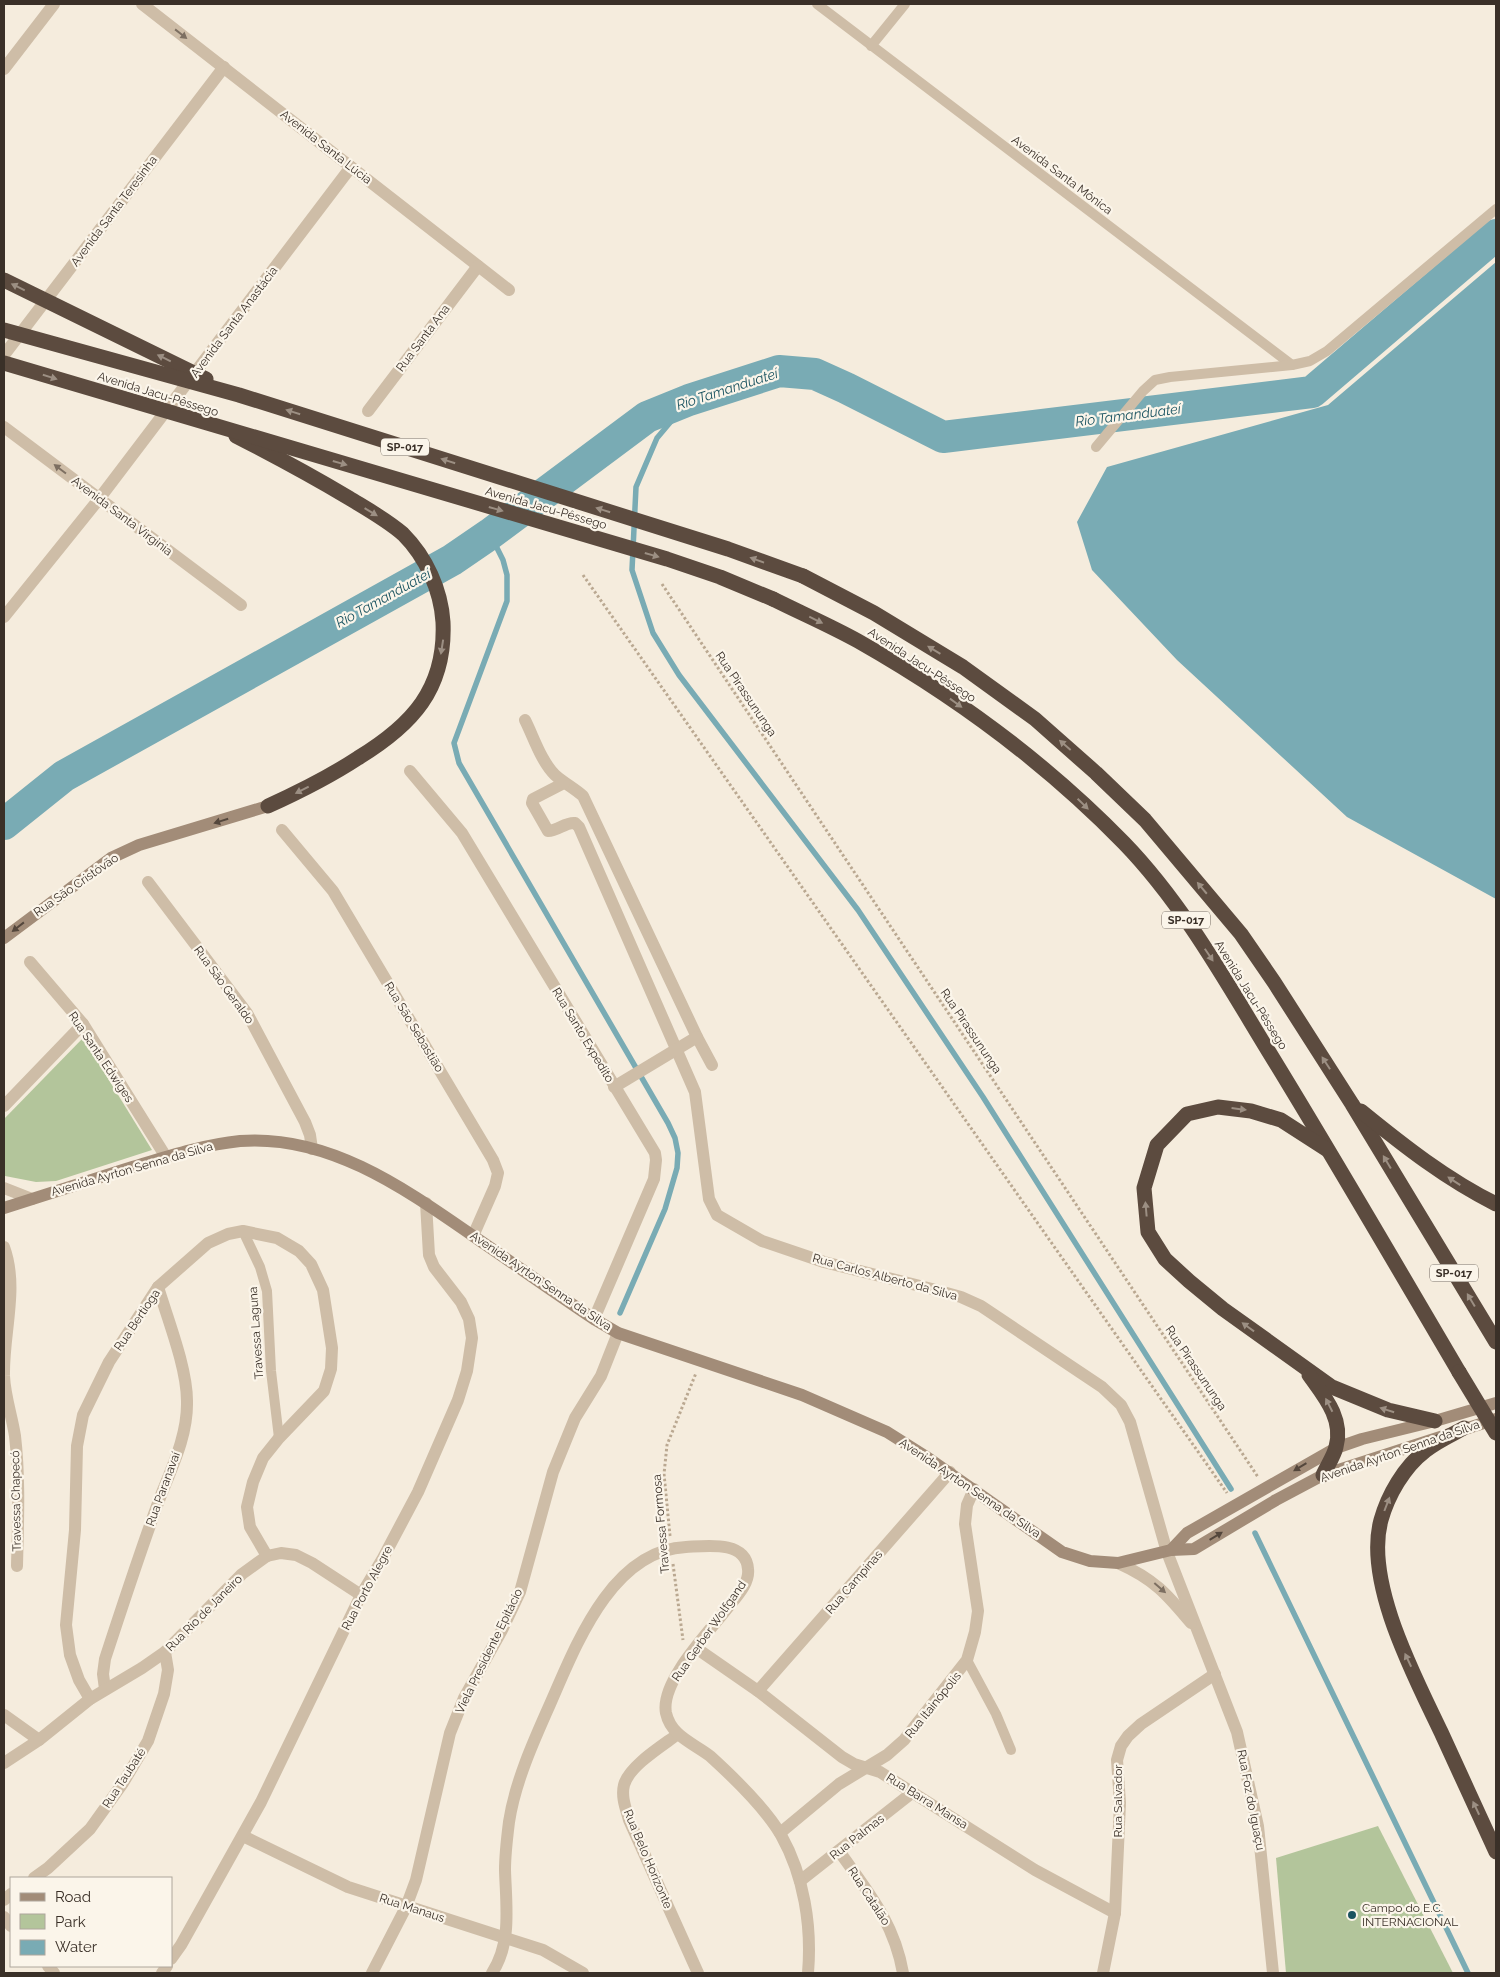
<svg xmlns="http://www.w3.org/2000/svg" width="1500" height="1977" font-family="Raleway,sans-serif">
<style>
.green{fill:#b3c59b}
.water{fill:#79abb4}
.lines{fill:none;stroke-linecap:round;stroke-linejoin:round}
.stream{stroke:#79abb4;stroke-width:5.5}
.river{stroke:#79abb4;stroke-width:32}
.path{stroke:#baa891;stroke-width:3;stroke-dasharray:2.5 2.5;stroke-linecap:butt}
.lane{stroke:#cebda7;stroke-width:10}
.street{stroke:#cebda7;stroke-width:12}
.secondary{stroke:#a28c78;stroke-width:12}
.highway{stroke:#5c4b3f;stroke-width:15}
.highway-bridge{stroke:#5c4b3f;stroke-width:15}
.oneway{fill:#7d6f61}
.oneway2{fill:#9c8f83}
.oneway3{fill:#54473c}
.poi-dot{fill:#1a5360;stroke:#fbf5ea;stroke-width:2}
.labels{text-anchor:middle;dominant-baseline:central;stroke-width:4.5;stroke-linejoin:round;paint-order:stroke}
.shield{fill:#fbf5ea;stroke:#746b62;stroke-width:1}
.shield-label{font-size:11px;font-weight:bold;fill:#3a3028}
.street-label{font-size:12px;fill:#3a3028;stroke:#fbf5ea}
.poi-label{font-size:12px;fill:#3a3028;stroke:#fbf5ea;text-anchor:start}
.water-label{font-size:14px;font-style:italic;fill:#1a5360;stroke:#fbf5ea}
</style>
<rect width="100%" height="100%" fill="#f5ecdd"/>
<g class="green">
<path d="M83,1038L152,1150L56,1181L36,1182L5,1176L4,1119Z"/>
<path d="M1378,1826L1453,1973H1286L1276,1858Z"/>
</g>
<path class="water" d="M1496,262V899L1347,817L1177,660L1092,570L1077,522L1107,467L1328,405Z"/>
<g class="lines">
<g class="stream">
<path d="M689,400L657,438L636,487L632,570L653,633L679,675L858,910L983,1097L1231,1489"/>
<path d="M490,534L503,560L507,575V601L454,743L459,763L668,1123L675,1138L678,1153L677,1168L665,1209L620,1313"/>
<path d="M1255,1533L1468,1973"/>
</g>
<path class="river" d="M4,824L64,776L452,560L490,534L647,417L689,400L779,371L815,374L846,388L943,437L1312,392L1496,235"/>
<g class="path">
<path d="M583,575L1227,1493"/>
<path d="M662,584L1258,1477"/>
<path d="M670,1536L664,1474L667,1445L696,1373"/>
<path d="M673,1564L683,1640"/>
</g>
<g class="lane">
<path d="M817,4L1292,365"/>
<path d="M871,46L905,4"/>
<path d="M1096,447L1143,391L1155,380L1170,377L1292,365L1310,361L1327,351L1496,209"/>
<path d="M243,1231L260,1267L267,1291L271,1371L279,1438"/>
<path d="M967,1660L996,1714L1011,1750"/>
</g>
<g class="street">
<path d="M142,4L509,290"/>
<path d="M4,69L54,4"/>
<path d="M4,355L224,67"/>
<path d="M368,411L478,266"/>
<path d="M4,427L241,605"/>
<path d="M4,617L99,499L351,167"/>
<path d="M525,720C534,738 541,761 555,775C564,783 574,788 583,796L697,1037L712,1065"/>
<path d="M410,771L462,833L655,1153L656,1160L654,1179L594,1319"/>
<path d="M564,783L533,799L532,803L548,831C558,831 565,822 575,823L579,827L695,1092L709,1199L717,1215L762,1241L824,1262L932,1289L961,1297L981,1306L1102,1387L1121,1405L1130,1422L1167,1552L1237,1732L1258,1826L1273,1973"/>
<path d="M282,830L333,891L493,1160L498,1173L495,1186L473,1236"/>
<path d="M148,882L247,1013L305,1122L310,1135L312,1149"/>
<path d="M30,962L83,1024L166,1157"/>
<path d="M614,1087L697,1037"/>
<path d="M4,1106L83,1024"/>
<path d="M4,1188L32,1199"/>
<path d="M4,1247C19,1288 3,1333 4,1376C5,1397 12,1416 15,1436C20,1479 18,1523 17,1566"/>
<path d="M1118,1563C1154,1579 1167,1594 1191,1623"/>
<path d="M696,1648L758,1691L842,1757L854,1764L880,1772L1035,1870L1115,1913"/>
<path d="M105,1689L103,1674L105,1659C122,1607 139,1555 158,1503C170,1471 188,1437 187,1401C187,1368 168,1320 158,1287"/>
<path d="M758,1691L950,1472"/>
<path d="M90,1699L79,1680L70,1655L66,1625L75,1530L77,1446L83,1415L109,1362L158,1287L208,1243L228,1234L243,1231L277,1238L299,1251L311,1264L323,1290L332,1348L331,1369L324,1391L279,1438L263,1458L253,1482L247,1507L250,1527L267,1556"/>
<path d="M4,1715L39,1740"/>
<path d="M678,1734C662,1746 629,1766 624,1785C621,1797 626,1809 629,1820L698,1973"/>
<path d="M4,1763L39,1740L90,1699L142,1668L165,1652L242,1574L267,1556L281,1553L296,1555L312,1563L361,1595"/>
<path d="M780,1833L839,1784L887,1755L904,1740L967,1660L975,1632L978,1611L965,1524L967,1505L974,1489"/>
<path d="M243,1836L348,1887L543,1950L583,1973"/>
<path d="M839,1851C868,1892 894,1922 903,1973"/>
<path d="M34,1878L48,1868L90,1829L123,1783L148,1741L164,1694L168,1670L165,1652"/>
<path d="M800,1881L913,1792"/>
<path d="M4,1900L11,1894"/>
<path d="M4,1917L11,1926"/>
<path d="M171,1959L181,1945L261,1802L361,1595L383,1558L418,1492L458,1400L467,1371L472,1338L469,1319L461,1302L434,1267L429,1255L426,1203"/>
<path d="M48,1966L54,1973"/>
<path d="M162,1973L167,1966"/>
<path d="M372,1973L406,1907L416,1880L450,1733L464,1698L502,1630L520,1592L553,1472L575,1418L601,1376L618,1333"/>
<path d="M492,1973C512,1943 506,1905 505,1870C505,1855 507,1838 509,1822C515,1782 534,1740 551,1702C576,1645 612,1550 686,1547C706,1546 746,1540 748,1569C750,1584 735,1598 726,1610C708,1633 660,1682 666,1713C671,1736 693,1743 710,1756C732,1776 766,1809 781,1835C804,1876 812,1926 808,1973"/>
<path d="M1103,1973L1115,1913L1120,1803L1117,1760L1121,1746L1128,1736L1141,1724L1215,1674"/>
</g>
<g class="secondary">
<path d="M4,938L111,858L139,845L268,806"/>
<path d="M4,1208C45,1195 85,1182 126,1169C163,1158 201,1145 240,1141C331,1134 408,1191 479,1240C517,1266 555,1293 594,1319L618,1333L802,1395L887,1432L925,1456L1062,1552L1090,1561L1118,1563L1171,1550L1194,1549L1276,1500L1323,1475L1496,1419"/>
<path d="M1171,1550L1187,1533L1336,1448L1362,1439L1435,1421L1496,1403"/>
</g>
<g class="highway">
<path d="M236,436C275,456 312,476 349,498C367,509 387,520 403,534C426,557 441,590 443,622C446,689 412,725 358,758C329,777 299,792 268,806"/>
<path d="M803,576L874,613L963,667L1035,719L1096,773L1145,820L1241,934L1274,982L1352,1104L1496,1342"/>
<path d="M773,599C801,613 831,626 858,641C955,696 1047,764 1124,843C1183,904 1225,980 1269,1052C1334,1158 1396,1265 1459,1372"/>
<path d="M1361,1111C1404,1146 1446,1179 1496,1204"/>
<path d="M1326,1149L1281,1120L1251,1111L1218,1107L1187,1114L1157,1145L1144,1188L1148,1232L1165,1259L1189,1281L1223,1309L1332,1387L1388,1410L1435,1421"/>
<path d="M1309,1375C1324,1396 1344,1419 1336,1447C1334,1456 1327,1466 1323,1475"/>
<path d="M1464,1428C1451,1435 1436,1442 1425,1451C1404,1467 1388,1495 1381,1520C1364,1582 1415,1677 1441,1732C1459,1772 1478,1812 1496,1852"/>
</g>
<g class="highway-bridge">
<path d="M4,280L206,379"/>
<path d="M4,330L239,395L728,549L803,576"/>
<path d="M4,363L667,559L720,577L773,599"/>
<path d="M1459,1372L1496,1433"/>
</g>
</g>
<defs><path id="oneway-solid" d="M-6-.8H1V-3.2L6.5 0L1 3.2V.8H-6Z" transform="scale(1.25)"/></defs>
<g class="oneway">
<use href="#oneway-solid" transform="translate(181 34) rotate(38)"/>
<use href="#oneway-solid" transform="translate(60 469) rotate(-143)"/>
<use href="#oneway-solid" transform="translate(1160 1588) rotate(41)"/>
</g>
<g class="oneway2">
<use href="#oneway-solid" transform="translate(18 287) rotate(-154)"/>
<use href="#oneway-solid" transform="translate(164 358) rotate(-154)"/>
<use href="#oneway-solid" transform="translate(50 377) rotate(17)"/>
<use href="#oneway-solid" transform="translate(293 412) rotate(-163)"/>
<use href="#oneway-solid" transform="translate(448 461) rotate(-163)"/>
<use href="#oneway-solid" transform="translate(340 463) rotate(16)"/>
<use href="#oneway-solid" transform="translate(496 509) rotate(16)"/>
<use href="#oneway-solid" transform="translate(603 510) rotate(-163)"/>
<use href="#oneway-solid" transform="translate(371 512) rotate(31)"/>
<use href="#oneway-solid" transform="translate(652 555) rotate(16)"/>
<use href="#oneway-solid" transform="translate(757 560) rotate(-160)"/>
<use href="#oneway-solid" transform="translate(816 620) rotate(26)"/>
<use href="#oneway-solid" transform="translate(442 647) rotate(99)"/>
<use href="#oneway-solid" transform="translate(934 650) rotate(-149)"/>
<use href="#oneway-solid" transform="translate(956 703) rotate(36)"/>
<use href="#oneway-solid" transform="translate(1065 745) rotate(-139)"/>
<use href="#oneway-solid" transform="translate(302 790) rotate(153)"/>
<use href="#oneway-solid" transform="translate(1083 804) rotate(44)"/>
<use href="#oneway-solid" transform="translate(1202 888) rotate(-130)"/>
<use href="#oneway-solid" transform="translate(1209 955) rotate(56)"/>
<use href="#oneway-solid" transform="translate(1326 1063) rotate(-123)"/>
<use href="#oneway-solid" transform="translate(1239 1109) rotate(7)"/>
<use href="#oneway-solid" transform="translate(1387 1162) rotate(-121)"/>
<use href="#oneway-solid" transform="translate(1454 1181) rotate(-147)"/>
<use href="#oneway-solid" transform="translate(1146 1209) rotate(-95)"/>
<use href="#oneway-solid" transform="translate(1471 1300) rotate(-121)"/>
<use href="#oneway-solid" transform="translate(1248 1327) rotate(-144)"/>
<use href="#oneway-solid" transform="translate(1329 1405) rotate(-117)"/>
<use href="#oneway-solid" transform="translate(1387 1410) rotate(-162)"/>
<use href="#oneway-solid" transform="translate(1387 1504) rotate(-69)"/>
<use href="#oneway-solid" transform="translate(1408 1660) rotate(-115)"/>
<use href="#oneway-solid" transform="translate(1476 1808) rotate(-115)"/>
</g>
<g class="oneway3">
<use href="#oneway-solid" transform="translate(221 821) rotate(163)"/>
<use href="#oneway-solid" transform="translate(18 927) rotate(142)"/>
<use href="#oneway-solid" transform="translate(1300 1467) rotate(149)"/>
<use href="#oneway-solid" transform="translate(1216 1536) rotate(-31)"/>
</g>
<circle class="poi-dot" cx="1352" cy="1915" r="5"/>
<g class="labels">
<g class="shield">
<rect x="381" y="438.5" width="48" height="17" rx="4"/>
<rect x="1162" y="911.5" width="48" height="17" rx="4"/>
<rect x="1430" y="1264.5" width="48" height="17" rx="4"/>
</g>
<g class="shield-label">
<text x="405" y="447">SP-017</text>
<text x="1186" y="920">SP-017</text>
<text x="1454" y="1273">SP-017</text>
</g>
<g class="street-label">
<text transform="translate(326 147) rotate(38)">Avenida Santa Lúcia</text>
<text transform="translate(1062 175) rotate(37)">Avenida Santa Mônica</text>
<text transform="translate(114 211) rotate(-53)">Avenida Santa Teresinha</text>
<text transform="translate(234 322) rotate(-53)">Avenida Santa Anastácia</text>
<text transform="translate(423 338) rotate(-53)">Rua Santa Ana</text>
<text transform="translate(158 394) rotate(17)">Avenida Jacu-Pêssego</text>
<text transform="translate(546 508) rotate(16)">Avenida Jacu-Pêssego</text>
<text transform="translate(122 516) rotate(37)">Avenida Santa Virginia</text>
<text transform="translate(922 665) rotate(33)">Avenida Jacu-Pêssego</text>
<text transform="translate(746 694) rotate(56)">Rua Pirassununga</text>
<text transform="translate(76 885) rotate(-35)">Rua São Cristóvão</text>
<text transform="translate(224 985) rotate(54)">Rua São Geraldo</text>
<text transform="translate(1251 995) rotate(58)">Avenida Jacu-Pêssego</text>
<text transform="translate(414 1027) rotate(59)">Rua São Sebastião</text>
<text transform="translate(971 1031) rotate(56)">Rua Pirassununga</text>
<text transform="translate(583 1035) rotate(59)">Rua Santo Expedito</text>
<text transform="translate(101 1057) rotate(56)">Rua Santa Edwiges</text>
<text transform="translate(132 1169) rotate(-16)">Avenida Ayrton Senna da Silva</text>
<text transform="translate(885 1277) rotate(15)">Rua Carlos Alberto da Silva</text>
<text transform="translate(541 1281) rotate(34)">Avenida Ayrton Senna da Silva</text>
<text transform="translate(137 1320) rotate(-56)">Rua Bertioga</text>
<text transform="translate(256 1333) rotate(-94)">Travessa Laguna</text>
<text transform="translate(1196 1368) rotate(56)">Rua Pirassununga</text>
<text transform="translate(1400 1451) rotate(-19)">Avenida Ayrton Senna da Silva</text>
<text transform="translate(970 1488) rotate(34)">Avenida Ayrton Senna da Silva</text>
<text transform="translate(163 1489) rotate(-70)">Rua Paranavaí</text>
<text transform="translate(16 1501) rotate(-91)">Travessa Chapecó</text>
<text transform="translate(661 1524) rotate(-95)">Travessa Formosa</text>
<text transform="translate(854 1582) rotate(-49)">Rua Campinas</text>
<text transform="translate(367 1588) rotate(-62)">Rua Porto Alegre</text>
<text transform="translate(204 1613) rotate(-45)">Rua Rio de Janeiro</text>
<text transform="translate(709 1631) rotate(-55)">Rua Gerber Wolfgand</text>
<text transform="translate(489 1651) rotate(-64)">Viela Presidente Epitácio</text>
<text transform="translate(933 1705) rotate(-51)">Rua Itainópolis</text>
<text transform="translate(124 1778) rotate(-57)">Rua Taubaté</text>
<text transform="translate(1251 1800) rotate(79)">Rua Foz do Iguaçu</text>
<text transform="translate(927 1801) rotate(32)">Rua Barra Mansa</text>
<text transform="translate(1118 1801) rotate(-90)">Rua Salvador</text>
<text transform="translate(857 1837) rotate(-38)">Rua Palmas</text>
<text transform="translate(648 1859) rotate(67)">Rua Belo Horizonte</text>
<text transform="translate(869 1896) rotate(57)">Rua Catalão</text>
<text transform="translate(412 1908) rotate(18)">Rua Manaus</text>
</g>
<g class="poi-label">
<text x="1362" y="1908">Campo do E.C.<tspan x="1362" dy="14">INTERNACIONAL</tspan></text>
</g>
<g class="water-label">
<text transform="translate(727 389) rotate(-18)">Rio Tamanduateí</text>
<text transform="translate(1128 415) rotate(-7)">Rio Tamanduateí</text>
<text transform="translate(383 598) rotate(-29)">Rio Tamanduateí</text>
</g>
</g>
<rect width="1500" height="1977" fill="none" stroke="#3a3028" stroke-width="10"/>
<rect x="10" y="1877" width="162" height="90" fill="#fbf5ea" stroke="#aea69c"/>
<rect x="20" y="1893" width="25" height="8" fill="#a28c78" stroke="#aea69c"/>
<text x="55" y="1902" font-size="15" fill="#3a3028">Road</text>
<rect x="20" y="1914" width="25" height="15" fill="#b3c59b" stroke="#aea69c"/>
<text x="55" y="1927" font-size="15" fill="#3a3028">Park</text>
<rect x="20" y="1940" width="25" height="15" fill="#79abb4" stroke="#aea69c"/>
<text x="55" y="1952" font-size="15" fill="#3a3028">Water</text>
</svg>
